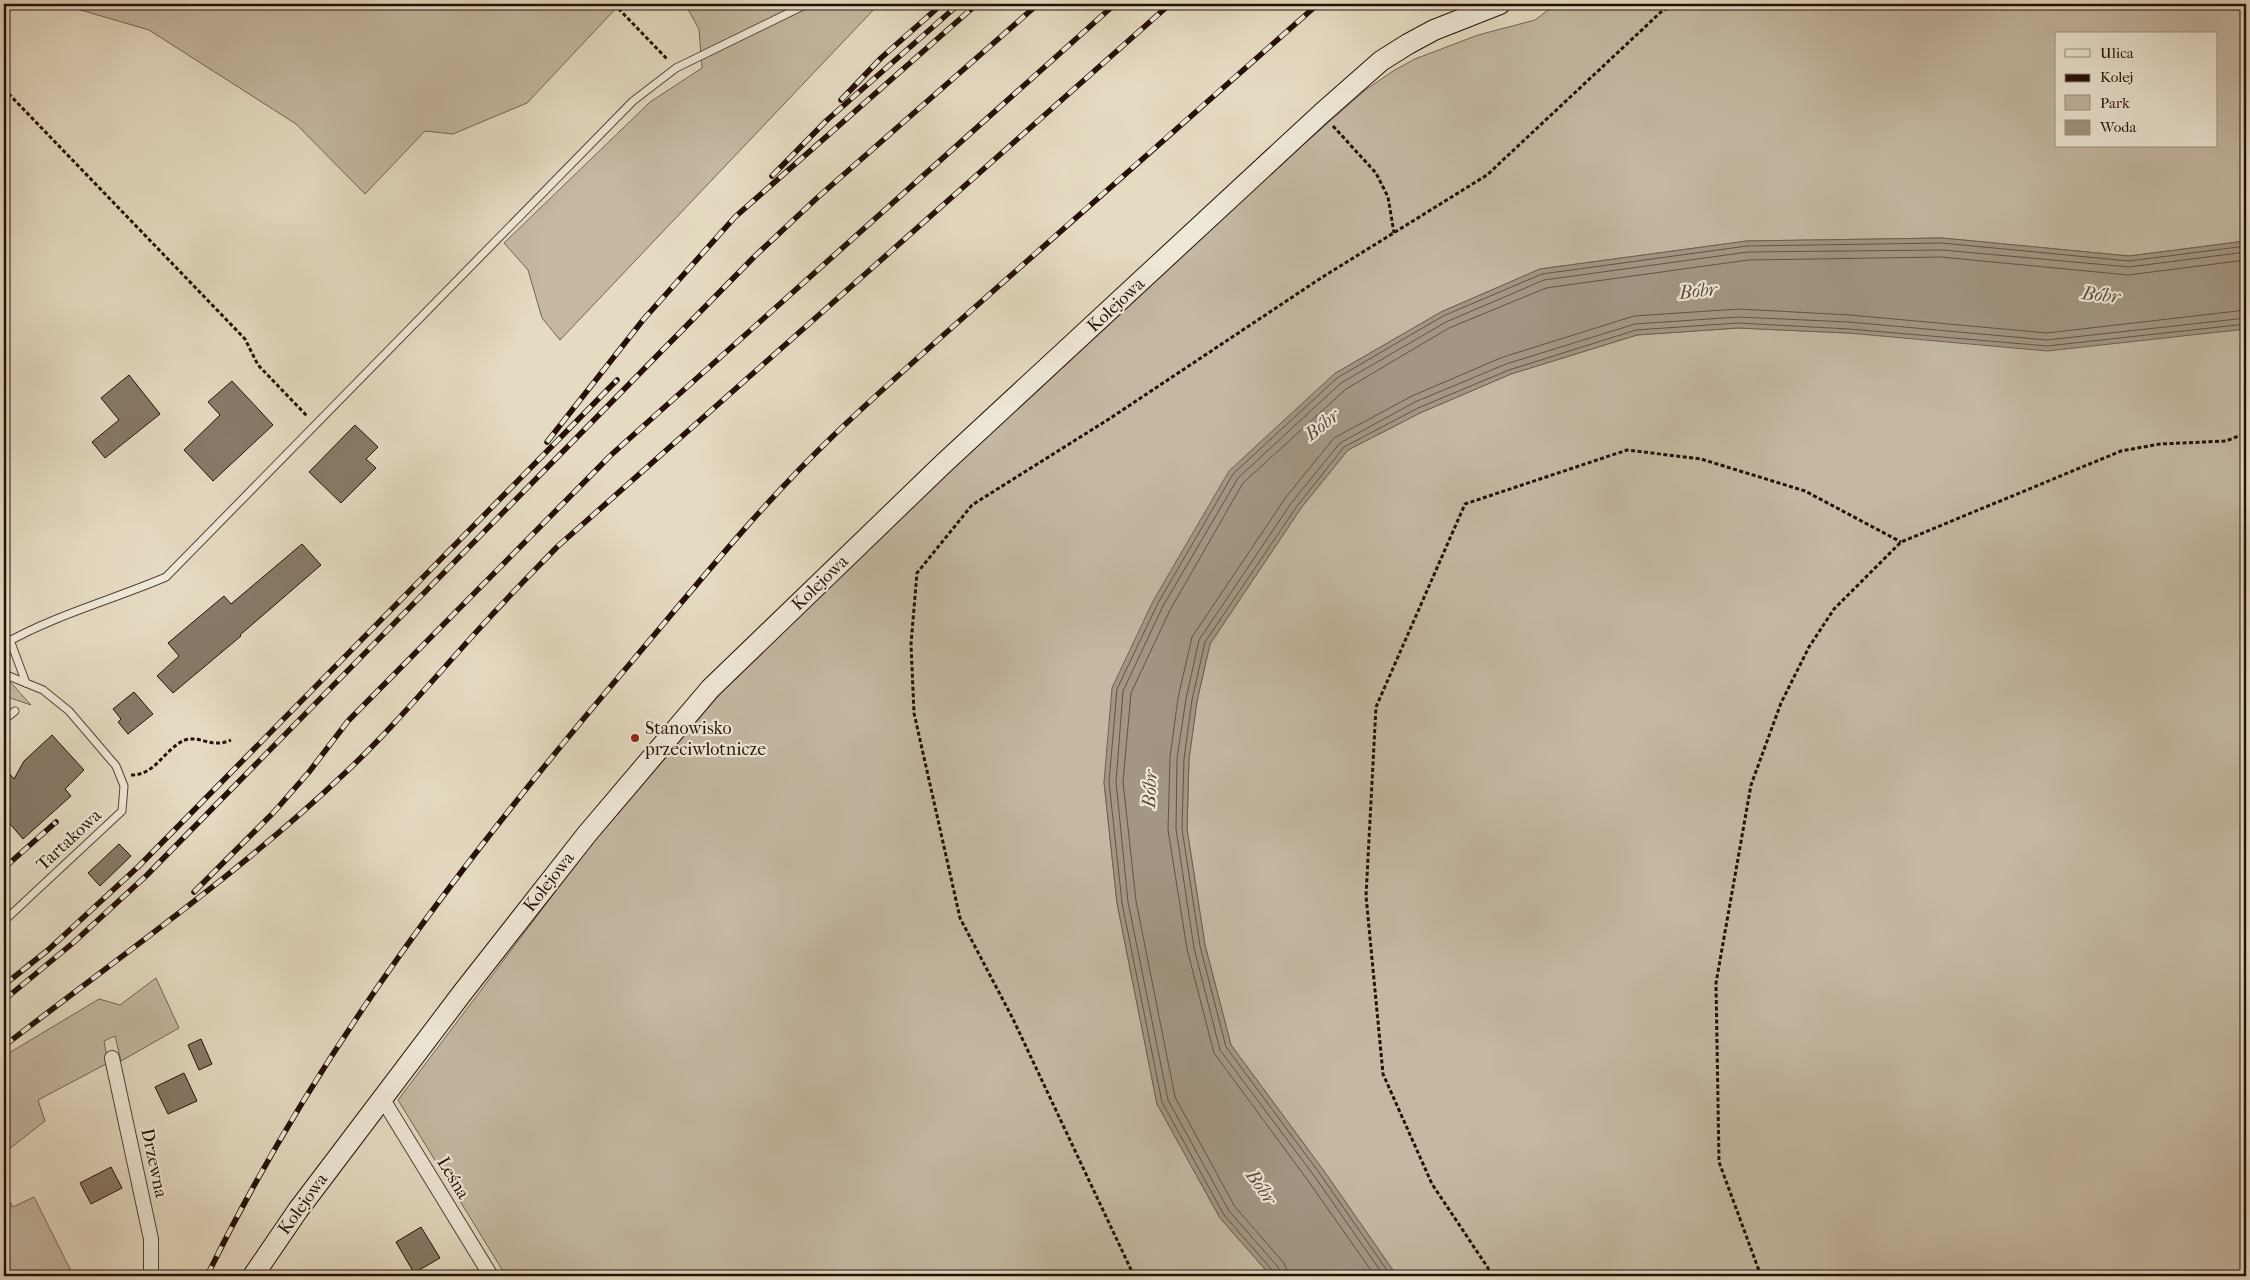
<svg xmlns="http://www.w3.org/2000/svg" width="2250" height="1280" font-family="'IM FELL French Canon',serif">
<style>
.green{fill:#c4b8a2;stroke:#746455;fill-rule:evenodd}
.water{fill:#a39683;stroke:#706052}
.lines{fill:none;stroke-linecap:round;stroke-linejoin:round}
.shore{stroke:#645346;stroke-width:1}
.building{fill:#887a69;stroke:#241008}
.lane-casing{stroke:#544336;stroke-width:9}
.street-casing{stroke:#544336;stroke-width:16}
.secondary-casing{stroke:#241008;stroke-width:22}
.path{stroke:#241008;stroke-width:3;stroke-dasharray:4 2.5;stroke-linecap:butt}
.lane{stroke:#eee8d7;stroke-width:7}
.street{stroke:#eee8d7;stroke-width:14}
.secondary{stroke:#eee8d7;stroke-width:20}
.rail-casing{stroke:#241008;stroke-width:5.5}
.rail{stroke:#eee8d7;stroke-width:4;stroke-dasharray:11;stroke-linecap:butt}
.poi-dot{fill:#8f2418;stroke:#eee8d7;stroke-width:2}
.labels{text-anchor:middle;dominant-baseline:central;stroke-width:4.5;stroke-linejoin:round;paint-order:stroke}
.street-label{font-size:18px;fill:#241008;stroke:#eee8d7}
.poi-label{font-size:18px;fill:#241008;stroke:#eee8d7;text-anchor:start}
.water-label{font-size:19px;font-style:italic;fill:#5d4c3f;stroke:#eee8d7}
</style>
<rect width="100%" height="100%" fill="#e5dbc2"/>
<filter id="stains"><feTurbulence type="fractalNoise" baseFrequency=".004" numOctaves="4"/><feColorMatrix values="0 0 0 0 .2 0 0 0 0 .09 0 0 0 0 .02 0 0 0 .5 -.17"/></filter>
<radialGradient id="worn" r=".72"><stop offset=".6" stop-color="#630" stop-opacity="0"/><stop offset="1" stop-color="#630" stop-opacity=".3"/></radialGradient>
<g class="green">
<path d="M60,4H620L527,103L453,134L425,131L365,194L296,124L149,30Z"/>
<path d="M685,4H879L560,340L542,318L528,270L504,243L650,102L702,68L699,29Z"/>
<path d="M1556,4H2246V241L2129,256L1942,238L1747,241L1540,269L1441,312L1334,374L1104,782L1117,903L1157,1104L1220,1218L1271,1276H506L398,1100L586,851L720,694L935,478L1217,221L1364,91L1393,71L1415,59L1478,35L1535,20ZM2056,34H2216V146H2056Z"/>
<path d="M1738,328L1848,333L2161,337L2246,329V1276H1397L1324,1171L1231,1045L1205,945L1187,829L1189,759L1197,701L1210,644L1301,508L1348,450L1420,413L1511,374L1637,335Z"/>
<path d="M4,675L31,705L4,696Z"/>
<path d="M156,978L179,1028L121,1061L115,1036L104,1041L108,1063L38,1100L45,1121L4,1153V1056L99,999L120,1005Z"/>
<path d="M4,1192L13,1207L34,1197L71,1271L64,1276H4Z"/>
</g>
<path class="water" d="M1942,238L2129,256L2246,241V329L2047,351L1848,333L1738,328L1637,335L1511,374L1420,413L1348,450L1301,508L1210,644L1197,701L1189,759L1187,829L1205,945L1231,1045L1324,1171L1397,1276H1271L1220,1218L1157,1104L1117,903L1104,782L1112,688L1153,601L1229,471L1334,374L1441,312L1540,269L1747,241Z"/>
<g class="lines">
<g class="shore">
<path d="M1275,1276L1273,1271L1224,1215L1162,1102L1122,903L1109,782L1117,689L1158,603L1233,474L1337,378L1443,316L1542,274L1747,246L1942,243L2129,261L2246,246"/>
<path d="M1281,1276L1278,1267L1229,1211L1168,1100L1128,902L1116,782L1123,691L1163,606L1238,478L1341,383L1446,322L1544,280L1748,252L1942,250L2129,267L2246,252"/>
<path d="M1289,1276L1284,1263L1235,1207L1175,1097L1136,901L1123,782L1131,693L1170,610L1243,483L1346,389L1449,328L1546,288L1748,260L1941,257L2128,275L2246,260"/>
<path d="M1375,1276L1309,1182L1214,1053L1187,949L1168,830L1170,757L1178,698L1192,637L1286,497L1334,438L1412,396L1503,357L1634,316L1739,309L1850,315L2047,333L2246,310"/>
<path d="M1384,1276L1315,1177L1220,1050L1194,948L1176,829L1177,758L1186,699L1199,640L1292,502L1340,443L1415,402L1506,364L1635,324L1738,317L1849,322L2047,340L2246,318"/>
<path d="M1391,1276L1320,1174L1226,1047L1200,946L1182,829L1184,759L1192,700L1205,642L1297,506L1344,447L1418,408L1509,370L1636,330L1738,323L1849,329L2047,346L2246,324"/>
</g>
</g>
<g class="building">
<path d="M129,375L160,414L105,458L92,442L119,420L101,398Z"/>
<path d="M232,381L273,425L213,481L184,450L220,415L208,402Z"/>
<path d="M355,425L378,447L366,459L376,468L341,503L309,472Z"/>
<path d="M302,544L321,565L240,635L241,636L173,693L157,676L179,656L168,643L224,596L231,604Z"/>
<path d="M134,692L153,714L128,734L118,722L121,719L113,709Z"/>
<path d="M52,735L84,770L65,789L71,796L23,839L4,817V767L14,779L24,761Z"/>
<path d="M119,844L131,856L100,886L88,873Z"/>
<path d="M201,1039L212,1064L199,1070L188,1045Z"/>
<path d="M184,1073L197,1101L168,1114L155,1087Z"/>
<path d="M111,1167L122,1188L91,1204L80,1183Z"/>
<path d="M421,1227L440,1258L414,1273L396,1242Z"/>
</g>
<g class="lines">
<defs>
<g id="lane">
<path d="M10,640L26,683"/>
<path d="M4,644C55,615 112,600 166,577L633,101L676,68L807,4"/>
<path d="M4,674L43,690L69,711L116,766L124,786L122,811L4,921"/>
<path d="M4,720L15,711"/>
</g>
<g id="street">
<path d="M112,1058L151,1239V1276"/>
<path d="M382,1098L491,1276"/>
</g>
<path id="secondary" d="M253,1276L298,1210L463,992L587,834L710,689L943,464L1322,113L1381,61L1408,44L1434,30L1500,4"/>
</defs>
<use href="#lane" class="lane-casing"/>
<use href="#street" class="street-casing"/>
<use href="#secondary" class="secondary-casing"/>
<g class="path">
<path d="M614,4L668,60"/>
<path d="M4,89L245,339L258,365L308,417"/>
<path d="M1333,126L1376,173L1388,197L1394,233"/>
<path d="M131,775C155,776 165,748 185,740C200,735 211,749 231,740"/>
<path d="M1134,1276L1013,1019L960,918L914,713L911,644L917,573L972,505L1109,419L1321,278L1487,175L1662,11L1676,4"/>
<path d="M1491,1276L1488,1268L1432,1184L1383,1074L1366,896L1376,707L1465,504L1627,450L1701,459L1805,491L1901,542"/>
<path d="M1761,1276L1719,1162L1716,983L1751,785L1781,703L1809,647L1834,609L1901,542L2121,451L2160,444L2226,441L2246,433"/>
</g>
<use href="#lane" class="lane"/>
<use href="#street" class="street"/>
<use href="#secondary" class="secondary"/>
<defs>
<g id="rail">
<path d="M841,100L881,58L942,4"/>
<path d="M772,176L826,121L959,4"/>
<path d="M547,442L643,320L735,217L977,4"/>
<path d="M4,868L56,822"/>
<path d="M194,892L274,812L309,772L348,721L611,455L1115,4"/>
<path d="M4,985L48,950L139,866L617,380"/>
<path d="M4,1000L73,943L147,875L755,256L817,198L1038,4"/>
<path d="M4,1046C119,957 240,873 345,773C393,728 435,677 479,629C504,601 531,574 557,547L1170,4"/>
<path d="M207,1276C316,1052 467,855 628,666C694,588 759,507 833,436C884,387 938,340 991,293C1100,196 1209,100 1318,4"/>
</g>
</defs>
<use href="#rail" class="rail-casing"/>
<use href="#rail" class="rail"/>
</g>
<circle class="poi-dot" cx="635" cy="738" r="5"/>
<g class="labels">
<g class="street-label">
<text transform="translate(1116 305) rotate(-43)">Kolejowa</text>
<text transform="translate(820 583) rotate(-44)">Kolejowa</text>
<text transform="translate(69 840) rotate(-43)">Tartakowa</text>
<text transform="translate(549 882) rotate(-52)">Kolejowa</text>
<text transform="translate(154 1163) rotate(78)">Drzewna</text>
<text transform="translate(453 1178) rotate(59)">Leśna</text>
<text transform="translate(303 1204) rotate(-54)">Kolejowa</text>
</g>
<g class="poi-label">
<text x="645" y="728">Stanowisko<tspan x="645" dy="21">przeciwlotnicze</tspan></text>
</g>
<g class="water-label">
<text transform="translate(1698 291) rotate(-6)">Bóbr</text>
<text transform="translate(2101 295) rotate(6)">Bóbr</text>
<text transform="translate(1322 425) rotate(-39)">Bóbr</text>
<text transform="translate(1150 789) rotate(-87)">Bóbr</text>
<text transform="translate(1261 1187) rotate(55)">Bóbr</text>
</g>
</g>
<rect width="2250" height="1280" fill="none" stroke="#e5dbc2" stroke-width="20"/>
<rect x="5" y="5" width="2240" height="1270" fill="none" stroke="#241008" stroke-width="2.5"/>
<rect x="10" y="10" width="2230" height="1260" fill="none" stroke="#241008"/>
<rect x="2055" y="32" width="162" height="115" fill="#eee8d7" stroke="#9d9284"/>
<rect x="2065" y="49" width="25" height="8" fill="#eee8d7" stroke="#9d9284"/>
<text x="2100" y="58" font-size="15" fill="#241008">Ulica</text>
<rect x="2065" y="74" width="25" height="8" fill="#241008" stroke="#9d9284"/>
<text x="2100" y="82" font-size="15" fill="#241008">Kolej</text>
<rect x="2065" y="95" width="25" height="15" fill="#c4b8a2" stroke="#9d9284"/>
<text x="2100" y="108" font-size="15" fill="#241008">Park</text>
<rect x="2065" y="120" width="25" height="15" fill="#a39683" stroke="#9d9284"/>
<text x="2100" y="132" font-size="15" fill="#241008">Woda</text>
<rect width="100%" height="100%" filter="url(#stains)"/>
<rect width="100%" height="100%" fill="url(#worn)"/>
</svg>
